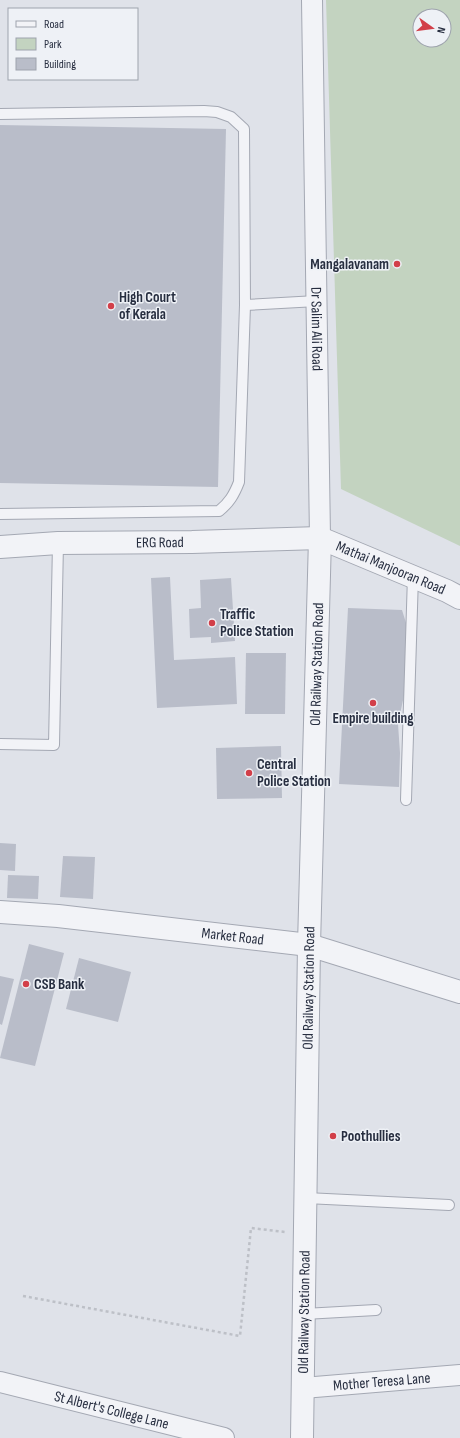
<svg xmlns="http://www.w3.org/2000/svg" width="460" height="1438" font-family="'Sofia Sans Condensed',sans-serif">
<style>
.green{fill:#c3d3c0;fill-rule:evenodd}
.building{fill:#b9bdc9}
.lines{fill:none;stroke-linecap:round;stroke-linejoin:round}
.service-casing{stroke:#a4a8b3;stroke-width:12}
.minor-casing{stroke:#a4a8b3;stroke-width:22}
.tertiary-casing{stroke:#a4a8b3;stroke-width:24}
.path{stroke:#bdc0c7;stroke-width:2.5;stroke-dasharray:3 3;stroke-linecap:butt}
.service{stroke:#f2f3f7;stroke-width:10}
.minor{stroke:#f2f3f7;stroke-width:20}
.tertiary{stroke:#f2f3f7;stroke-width:22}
.poi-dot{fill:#d23f49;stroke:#eef1f6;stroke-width:1.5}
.labels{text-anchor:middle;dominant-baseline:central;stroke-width:3;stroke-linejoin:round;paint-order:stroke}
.poi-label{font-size:15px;font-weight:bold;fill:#272e40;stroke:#eef1f6;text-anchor:start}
.street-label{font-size:15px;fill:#272e40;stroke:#eef1f6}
</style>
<rect width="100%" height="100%" fill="#dfe2e9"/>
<path class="green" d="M326,0H460V546L341,489ZM420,16H444V40H420Z"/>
<g class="building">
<path d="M0,125L226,129L218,487L0,483Z"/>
<path d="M170,577L174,660L235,657L237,704L157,708L151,578Z"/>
<path d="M231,578L235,641L211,643V637L190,638L189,609L201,608L200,580Z"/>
<path d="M348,608L402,610L407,626V681L398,724L400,753L399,787L339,784Z"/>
<path d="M246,653H286L285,714H245Z"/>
<path d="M281,746L282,798L217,799L216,748Z"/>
<path d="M0,843L16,844L15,871L0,870Z"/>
<path d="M63,856L95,857L93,899L60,897Z"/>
<path d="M8,875L39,876L38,899L7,898Z"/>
<path d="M29,944L64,953L35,1066L0,1058Z"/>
<path d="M79,958L131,972L118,1022L66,1009Z"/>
<path d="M0,976L14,979L2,1025L0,1024Z"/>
</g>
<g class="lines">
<defs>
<g id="service">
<path d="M0,114L204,111L217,112L231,117L244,129L245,305L317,301"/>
<path d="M0,514L219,511C229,503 234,495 239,482L245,305"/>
<path d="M0,744L54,745L58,543"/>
<path d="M406,800L413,576"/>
<path d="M306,1198L449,1205"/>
<path d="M304,1314L376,1310"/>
</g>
<g id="minor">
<path id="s1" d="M312,0L320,538"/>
<path id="s2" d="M0,1382L224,1438"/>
<path id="s3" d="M303,1388L460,1375"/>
</g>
<g id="tertiary">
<path id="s4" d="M0,547L58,543L192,542L320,538L447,591L460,598"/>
<path id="s5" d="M0,912L58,916L309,945L460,992"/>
<path id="s6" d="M302,1438L309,945L320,538"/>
</g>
</defs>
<use href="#service" class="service-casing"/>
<use href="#minor" class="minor-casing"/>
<use href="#tertiary" class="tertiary-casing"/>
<path class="path" d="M23,1296L240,1336L251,1228L285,1232"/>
<use href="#service" class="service"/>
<use href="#minor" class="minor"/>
<use href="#tertiary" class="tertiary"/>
</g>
<g class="poi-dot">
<circle cx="397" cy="264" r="4"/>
<circle cx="111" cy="306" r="4"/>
<circle cx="212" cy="623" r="4"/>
<circle cx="373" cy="703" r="4"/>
<circle cx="249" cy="773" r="4"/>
<circle cx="26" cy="984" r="4"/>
<circle cx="333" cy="1136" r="4"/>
</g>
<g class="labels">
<g class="poi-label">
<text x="389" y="264" text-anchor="end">Mangalavanam</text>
<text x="119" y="297">High Court<tspan x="119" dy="17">of Kerala</tspan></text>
<text x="220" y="614">Traffic<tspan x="220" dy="17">Police Station</tspan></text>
<text x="373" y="718" text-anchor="middle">Empire building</text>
<text x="257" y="764">Central<tspan x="257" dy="17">Police Station</tspan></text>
<text x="34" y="984">CSB Bank</text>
<text x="341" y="1136">Poothullies</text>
</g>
<g class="street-label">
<text stroke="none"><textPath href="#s1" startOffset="329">Dr Salim Ali Road</textPath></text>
<text stroke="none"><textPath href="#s4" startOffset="160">ERG Road</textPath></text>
<text stroke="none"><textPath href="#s4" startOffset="397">Mathai Manjooran Road</textPath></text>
<text stroke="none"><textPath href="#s6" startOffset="774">Old Railway Station Road</textPath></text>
<text stroke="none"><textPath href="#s5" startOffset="234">Market Road</textPath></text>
<text stroke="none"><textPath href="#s6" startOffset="450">Old Railway Station Road</textPath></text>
<text stroke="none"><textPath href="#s6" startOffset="126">Old Railway Station Road</textPath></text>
<text stroke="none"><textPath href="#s3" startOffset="79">Mother Teresa Lane</textPath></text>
<text stroke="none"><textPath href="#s2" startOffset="115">St Albert's College Lane</textPath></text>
</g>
</g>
<rect x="8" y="8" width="130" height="72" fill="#eef1f6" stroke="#9ea3ad"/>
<rect x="16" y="21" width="20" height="6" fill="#f2f3f7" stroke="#9ea3ad"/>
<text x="44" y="28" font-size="12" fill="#272e40">Road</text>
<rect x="16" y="38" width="20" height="12" fill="#c3d3c0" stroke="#9ea3ad"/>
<text x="44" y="48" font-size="12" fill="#272e40">Park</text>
<rect x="16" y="58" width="20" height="12" fill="#b9bdc9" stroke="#9ea3ad"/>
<text x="44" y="68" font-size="12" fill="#272e40">Building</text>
<g transform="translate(432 28) rotate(104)"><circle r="19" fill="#eef1f6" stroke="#9ea3ad"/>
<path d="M0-3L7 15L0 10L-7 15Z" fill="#d23f49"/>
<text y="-6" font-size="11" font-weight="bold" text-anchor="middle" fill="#272e40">N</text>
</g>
</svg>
